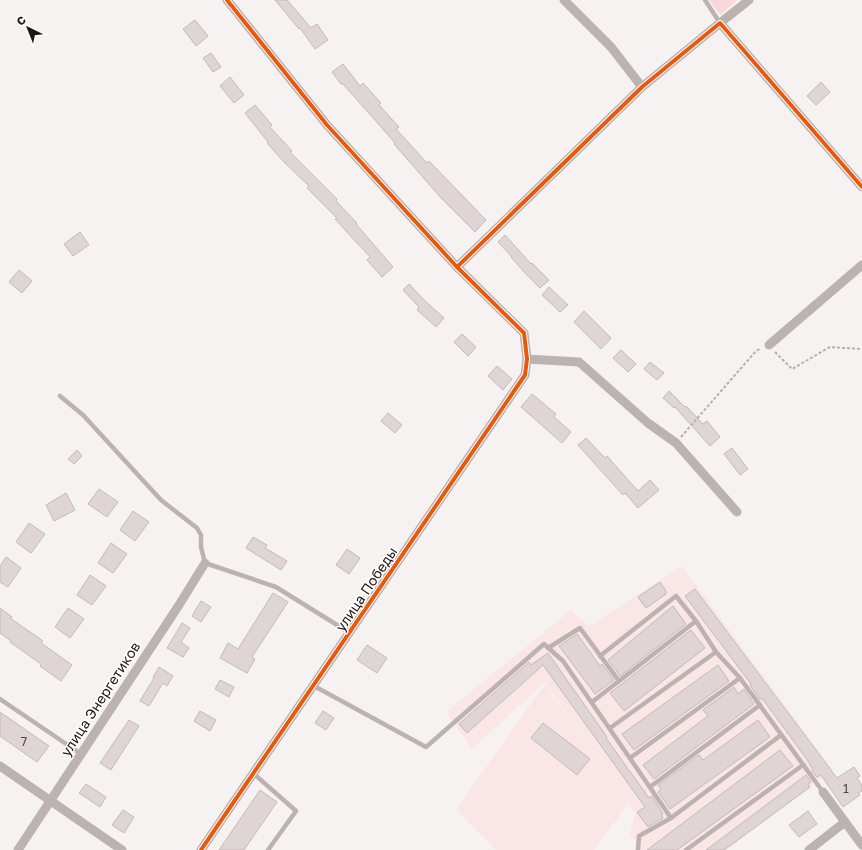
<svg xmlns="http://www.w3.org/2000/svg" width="862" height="850" font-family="'Golos Text',sans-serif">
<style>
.built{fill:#fae6e7}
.green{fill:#fad7d9}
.building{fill:#dfd5d5;stroke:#c2b9b9}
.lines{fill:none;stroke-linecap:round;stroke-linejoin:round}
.path{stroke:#b7aeaf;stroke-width:2;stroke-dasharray:3 2;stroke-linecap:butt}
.lane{stroke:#bdb2b2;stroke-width:4.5}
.street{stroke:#bdb2b2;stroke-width:9}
.cycleway-casing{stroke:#fff;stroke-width:6}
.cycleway{stroke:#e8590c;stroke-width:4}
.labels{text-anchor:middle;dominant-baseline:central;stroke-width:3;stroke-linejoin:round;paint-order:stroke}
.number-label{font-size:12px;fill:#514444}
.street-label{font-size:14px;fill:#221314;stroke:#fff}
</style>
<rect width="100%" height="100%" fill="#f7f2f2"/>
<g class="built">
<path d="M682,566L833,770L727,850H641L630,834L635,813L545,682L472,749L446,712L571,610L589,626Z"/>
<path d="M545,684L628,804L594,850H496L456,809Z"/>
</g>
<path class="green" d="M709,0H737L720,15Z"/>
<g class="building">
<path d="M275,0H287L311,28L317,24L328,40L315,49L300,28L299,29Z"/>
<path d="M195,20L208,36L196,46L183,29Z"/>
<path d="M211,53L221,67L213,72L203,58Z"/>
<path d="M343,64L360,86L363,83L381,103L379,105L399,127L396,129L427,163L429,161L486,220L475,232L441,198L394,144L395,143L374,119L343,84H341L332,72Z"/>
<path d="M230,77L244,95L234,103L220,86Z"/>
<path d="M821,82L830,92L816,105L807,96Z"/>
<path d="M255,105L272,125L270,127L292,151L290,152L337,199L336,201L357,223L356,224L393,267L382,277L367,260L370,257L335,219L337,218L307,188L309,186L285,163L267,143L268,142L245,113Z"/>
<path d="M80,232L89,245L73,256L64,244Z"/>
<path d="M505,235L531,264L532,263L549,280L540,288L526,274L511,257H512L498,242Z"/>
<path d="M19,270L32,281L22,293L9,282Z"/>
<path d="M409,284L425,301L444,318L436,327L417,310L419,307L403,290Z"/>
<path d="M549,287L568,305L560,312L542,295Z"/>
<path d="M584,311L611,338L601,349L574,322Z"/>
<path d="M462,334L476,347L468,356L454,342Z"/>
<path d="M621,350L636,364L628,372L613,358Z"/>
<path d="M650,362L664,373L657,380L644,369Z"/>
<path d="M497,366L512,379L503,390L488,376Z"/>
<path d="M669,391L685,407L686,406L703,424L707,421L720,437L710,446L675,407L674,408L663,398Z"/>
<path d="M532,394L556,414L554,417L571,432L562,443L521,407Z"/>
<path d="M388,413L402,425L395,433L381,421Z"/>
<path d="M586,438L605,458L607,456L638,491L650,480L659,490L638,508L625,493L623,495L578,445Z"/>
<path d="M732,448L748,469L740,475L724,454Z"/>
<path d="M77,450L82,456L74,464L68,459Z"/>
<path d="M99,489L118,502L107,517L88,504Z"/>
<path d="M66,493L75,510L54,521L46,505Z"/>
<path d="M133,511L149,522L135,541L120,530Z"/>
<path d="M29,523L45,534L31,553L16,542Z"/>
<path d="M253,537L267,545L265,548L287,561L281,570L246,548Z"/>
<path d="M111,543L127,554L113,573L98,563Z"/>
<path d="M347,549L360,558L349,574L336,565Z"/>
<path d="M6,557L21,568L8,587L0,582V566Z"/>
<path d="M90,575L106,586L92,605L77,595Z"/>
<path d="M660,582L666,591V594L646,608L638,597Z"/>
<path d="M695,589L837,778L854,767L860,776L857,778L862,785V791L858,793L860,795L843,807L821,775L817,777L812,771L813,770L808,761L762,698L760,700L750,685L751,684L685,596Z"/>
<path d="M273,593L288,602L252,657L255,659L247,673L220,658L228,643L238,649Z"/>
<path d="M201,601L211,607L201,622L192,616Z"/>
<path d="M673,606L686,624L620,676L608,660Z"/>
<path d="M0,608L12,617L10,618L43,641L41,643L72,665L61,681L40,666L41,664L10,642L11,641L0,633Z"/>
<path d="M68,608L84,619L70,638L55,627Z"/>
<path d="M182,623L190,628L181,642L189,648L183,657L167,648Z"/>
<path d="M691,630L705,648L624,711L610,693Z"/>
<path d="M577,634L600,666L602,664L614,680L595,694L559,646Z"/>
<path d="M367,645L387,658L377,673L357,660Z"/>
<path d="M548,653L607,737L606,738L649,798L652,796L663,814L661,815L663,818L648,827L637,812L645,807L543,665L467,733L459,724L529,662L531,665Z"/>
<path d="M718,665L729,681L634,750L622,734Z"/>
<path d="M159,667L173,676L167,686L163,683L149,706L140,701L154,678L153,677Z"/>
<path d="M220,680L234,687L229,697L215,689Z"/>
<path d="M734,687L738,694L744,689L754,704L654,779L643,765L708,716L703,710Z"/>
<path d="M200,711L216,720L210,731L194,721Z"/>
<path d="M323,711L334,718L326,730L315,723Z"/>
<path d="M0,712L49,746L37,762L0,736Z"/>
<path d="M129,720L139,726L111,770L100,763Z"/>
<path d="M758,720L770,737L670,809L658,792L661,789L658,785L699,755L703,760Z"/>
<path d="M543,723L590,759L577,775L531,738Z"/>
<path d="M780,750L793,766L677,850H647Z"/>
<path d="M806,775L811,782L808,784L810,787L724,850H706Z"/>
<path d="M86,784L106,797L100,807L79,793Z"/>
<path d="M260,790L277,802L244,850H219Z"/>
<path d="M123,810L134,817L124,833L112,825Z"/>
<path d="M808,811L817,824L799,837L789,825Z"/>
</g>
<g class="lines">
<g class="path">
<path d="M775,352L792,369L830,347L862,349"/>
<path d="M681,437L756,351L761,348"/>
</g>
<g class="lane">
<path d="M705,0L720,23"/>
<path d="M60,396L83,415L161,500L197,528L201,535V547L205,563L276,587L350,633"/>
<path d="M548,648L580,628L619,681"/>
<path d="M600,656L676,596L696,621"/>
<path d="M314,686L426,747L544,644L563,661L671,818"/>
<path d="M0,699L81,754"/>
<path d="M592,702L696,621L716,652"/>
<path d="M610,728L716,652L740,678L823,792"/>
<path d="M630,758L740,678"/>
<path d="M254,774L296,811L268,850"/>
<path d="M650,787L760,705"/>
<path d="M638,850L639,836L671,818L781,735"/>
<path d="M686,850L803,765"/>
</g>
<g class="street">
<path d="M564,0L611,47L642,87"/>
<path d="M720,23L749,0"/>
<path d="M457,267L642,87L720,23L862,187"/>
<path d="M769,345L862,265"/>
<path d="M527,359L579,362L648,423L676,443L737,512"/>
<path d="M0,766L122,850"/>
<path d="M823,792L862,845"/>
<path d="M18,850L179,605L205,563"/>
<path d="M201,850L525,375L527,359L524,333L457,267L327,125L227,0"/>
<path d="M809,850L845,822"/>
</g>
<defs>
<g id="cycleway">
<path d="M457,267L642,87L720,23L862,187"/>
<path d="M201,850L525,375L527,359L524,333L457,267L327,125L227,0"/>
</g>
</defs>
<use href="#cycleway" class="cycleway-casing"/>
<use href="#cycleway" class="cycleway"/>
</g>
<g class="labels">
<g class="number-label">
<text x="24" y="741">7</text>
<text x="846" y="788">1</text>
</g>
<g class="street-label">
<text transform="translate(366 589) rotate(-56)">улица Победы</text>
<text transform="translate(100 699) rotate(-57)">улица Энергетиков</text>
</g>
</g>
<g transform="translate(28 28) rotate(317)" stroke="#ffffff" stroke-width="3" paint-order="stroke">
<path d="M0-3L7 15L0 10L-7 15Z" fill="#221314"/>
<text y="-6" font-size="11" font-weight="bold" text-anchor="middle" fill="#221314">С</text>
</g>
</svg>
